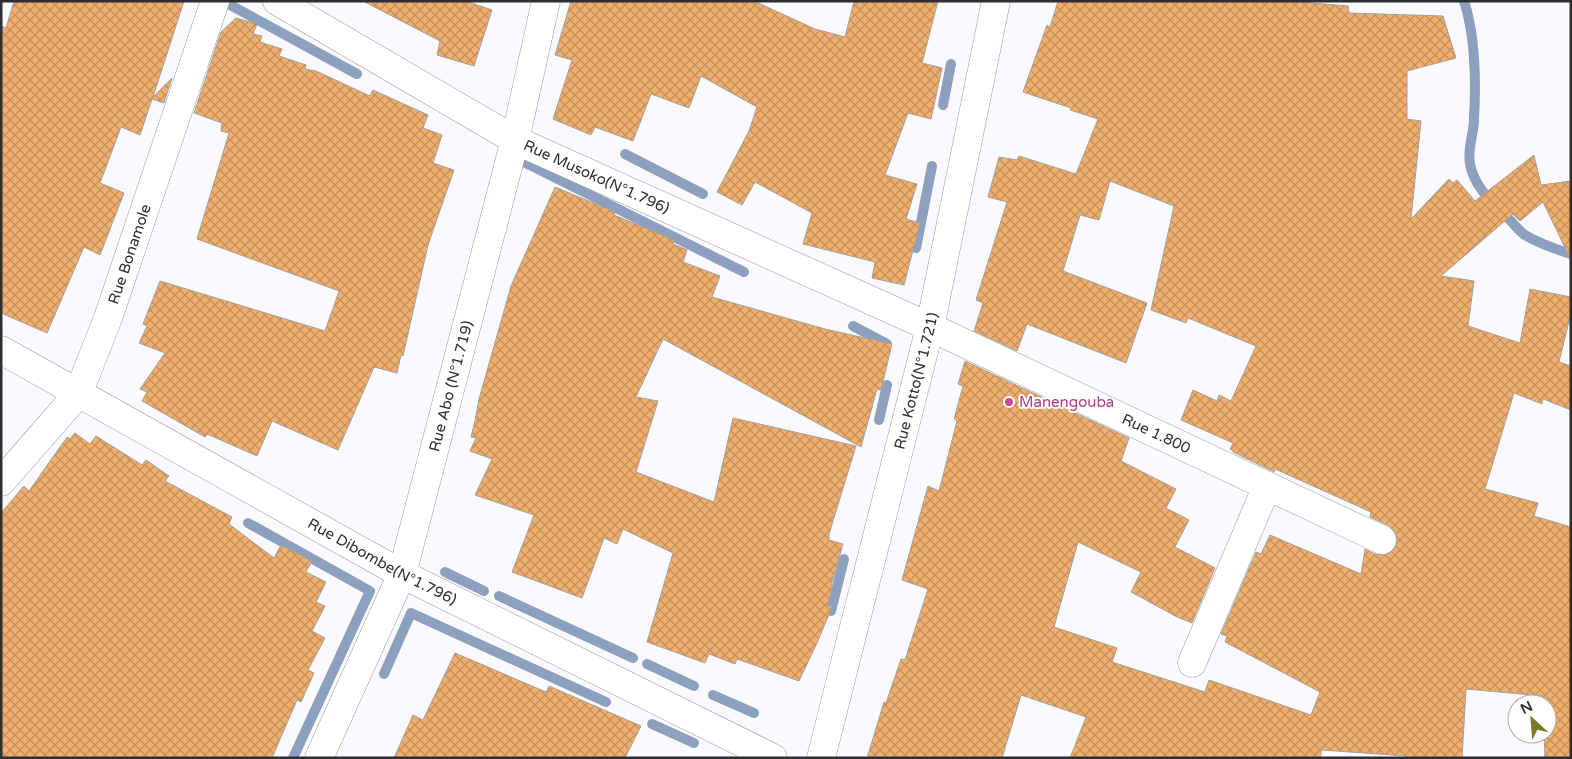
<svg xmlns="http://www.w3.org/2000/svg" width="1572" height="759" font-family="'Varela Round',sans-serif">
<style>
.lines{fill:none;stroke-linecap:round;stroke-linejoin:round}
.stream{stroke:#8da0be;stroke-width:10}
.building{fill:url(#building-cross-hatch);stroke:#a4a19e}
.street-casing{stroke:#999a9d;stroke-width:29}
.secondary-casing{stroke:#999a9d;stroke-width:29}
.street{stroke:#fff;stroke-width:28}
.secondary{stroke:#fff;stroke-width:28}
.hotel-dot{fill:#d1479c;stroke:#fff;stroke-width:2}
.labels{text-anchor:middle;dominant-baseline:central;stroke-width:4;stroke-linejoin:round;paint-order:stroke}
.street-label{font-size:15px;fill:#2f2f31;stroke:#fff}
.hotel-label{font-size:15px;fill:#b23c85;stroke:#fff;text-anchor:start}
</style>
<defs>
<pattern id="building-cross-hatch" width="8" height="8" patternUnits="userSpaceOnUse" patternTransform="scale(1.25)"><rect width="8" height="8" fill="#f1af6e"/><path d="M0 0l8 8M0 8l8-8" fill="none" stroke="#c48f5b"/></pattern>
</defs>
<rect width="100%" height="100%" fill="#fafafe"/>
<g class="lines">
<g class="stream">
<path d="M223,1L357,74"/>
<path d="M1464,1C1475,35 1476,83 1474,119C1474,134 1467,148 1470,164C1474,187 1493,203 1509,219C1514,224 1519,231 1525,235C1540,244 1555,249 1571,254"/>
<path d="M943,105L951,64"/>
<path d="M625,154L703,194"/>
<path d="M518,159L744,272"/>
<path d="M916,248L932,166"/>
<path d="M853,326L887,344"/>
<path d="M879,420L887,385"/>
<path d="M248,523L370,591L293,758"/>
<path d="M445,572L484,591"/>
<path d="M499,596L633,658"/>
<path d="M831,611L844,559"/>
<path d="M647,664L694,686"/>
<path d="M384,674L411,613L606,702"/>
<path d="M713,695L754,713"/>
<path d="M652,724L694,743"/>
</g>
</g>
<g class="building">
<path d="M14,1H184L153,97L172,78L164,103L152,99L140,135L121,127L100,183L124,193L100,255L84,247L47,333L1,313V26L6,28Z"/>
<path d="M363,1H466L492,10L474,66L437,55L440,41Z"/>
<path d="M571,1H754L815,29L845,37L854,1H938L922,63L942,68L931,119L908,113L885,175L917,184L906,219L920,223L904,285L872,278L875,262L803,244L812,213L755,182L742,205L717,192L749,131L757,107L701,76L689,108L651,94L633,141L595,127L591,135L553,119L572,60L555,55Z"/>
<path d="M1058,1H1287L1348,6L1349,13L1443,16L1456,58L1407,71V119L1421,121L1411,219L1449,179L1453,183L1457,180L1475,201L1534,155L1541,185L1571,181V260L1543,202L1520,221L1513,214L1441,276L1474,281L1468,326L1520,343L1530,289L1571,297V313L1559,362L1571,366V410L1543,399L1542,404L1514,393L1485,489L1538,503L1534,516L1571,527V758H1545L1544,734H1547V704H1543V696L1466,689L1462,758H1405L1406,756L1322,750L1320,758H1070L1086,717L1021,695L1002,758H867L884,702L886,703L901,659L905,660L928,589L902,580L928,486L939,491L957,421L954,419L963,386L958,384L965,361L1129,438L1121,461L1176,489L1166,508L1189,520L1175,547L1215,568L1192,623L1177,617L1131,592L1141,572L1078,542L1054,627L1117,648L1112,662L1205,692L1209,680L1311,715L1320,692L1225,642L1227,636L1221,634L1256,552L1261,554L1270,535L1361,574L1365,549L1375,554L1384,555L1391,552L1396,546L1397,538L1394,531L1389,526L1370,517L1371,512L1275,469L1274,472L1233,452V451L1230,449L1233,443L1181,420L1193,390L1217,401L1219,395L1231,401L1256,346L1188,318L1186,323L1151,310L1174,206L1110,181L1099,220L1080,215L1063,271L1147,303L1126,363L1027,324L1017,351L974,331L983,303L976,300L1007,202L988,197L999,157L1017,160L1019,156L1076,174L1098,119L1070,110L1071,108L1023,92L1047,25L1050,27Z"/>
<path d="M236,18L257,24L253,34L262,36L260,42L282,49L279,56L306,65L305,69L316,71L370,96L373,90L428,115L423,128L442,135L433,163L454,170L428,245L403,356L401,355L397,373L374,367L338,450L272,421L257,456L207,434L205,437L142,401L147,392L140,389L165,353L139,343L147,326L143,324L160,281L325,331L339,291L197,239L229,133L221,131L222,123L194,113L221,32Z"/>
<path d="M555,187L615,212L614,215L674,240L673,244L687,250L683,262L720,276L712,297L825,329L892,344L881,390L877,389L861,447L663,339L636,397L658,401L636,472L714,502L733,418L856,446L829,534V540L843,544L831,586H833L827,605L832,607L817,643L799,681L737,659L735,664L709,654L705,663L647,642L673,553L623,529L617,544L604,538L582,598L512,572L534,515L475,495L492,459L470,451L476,438L471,437L475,421L479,399L511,286Z"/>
<path d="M75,433L90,444L96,436L142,465L146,460L169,476L165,481L232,517L229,524L274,558L281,545L312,561L306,572L326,582L316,602L325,606L312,631L325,638L308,670L314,673L301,702L297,700L272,758H1V513L24,486L29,491L67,437L70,439Z"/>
<path d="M455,653L546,692L549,686L641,726L625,758H394L413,715L423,720Z"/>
</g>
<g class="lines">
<defs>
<g id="street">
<path id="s1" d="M277,1L515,140L930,327L1382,540"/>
<path id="s2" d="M1,350L402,574L773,758"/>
<path id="s3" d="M1,482L78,394L108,318L215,1"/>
<path d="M1192,663L1267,486"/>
<path id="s4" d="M821,758L930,327L996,1"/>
</g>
<g id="secondary">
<path id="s5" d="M319,758L402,574L515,140L546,1"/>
</g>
</defs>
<use href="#street" class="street-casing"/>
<use href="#secondary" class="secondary-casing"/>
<use href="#street" class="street"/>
<use href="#secondary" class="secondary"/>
</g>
<circle class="hotel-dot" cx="1009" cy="402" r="5"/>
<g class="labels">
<g class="street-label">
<text stroke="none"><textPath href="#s1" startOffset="365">Rue Musoko(N°1.796)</textPath></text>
<text stroke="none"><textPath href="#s3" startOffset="266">Rue Bonamole</textPath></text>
<text stroke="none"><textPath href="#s4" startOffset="389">Rue Kotto(N°1.721)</textPath></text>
<text stroke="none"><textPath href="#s5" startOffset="396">Rue Abo (N°1.719)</textPath></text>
<text stroke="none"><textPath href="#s1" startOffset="981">Rue 1.800</textPath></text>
<text stroke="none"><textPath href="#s2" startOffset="436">Rue Dibombe(N°1.796)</textPath></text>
</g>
<g class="hotel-label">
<text x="1019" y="402">Manengouba</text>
</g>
</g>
<rect width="1572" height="759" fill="none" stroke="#2f2f31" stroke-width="5"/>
<g transform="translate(1532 719) rotate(334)"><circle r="24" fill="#ffffff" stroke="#acacad"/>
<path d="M0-4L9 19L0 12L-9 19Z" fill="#777b24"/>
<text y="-8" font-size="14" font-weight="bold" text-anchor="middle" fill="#2f2f31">N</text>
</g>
</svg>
